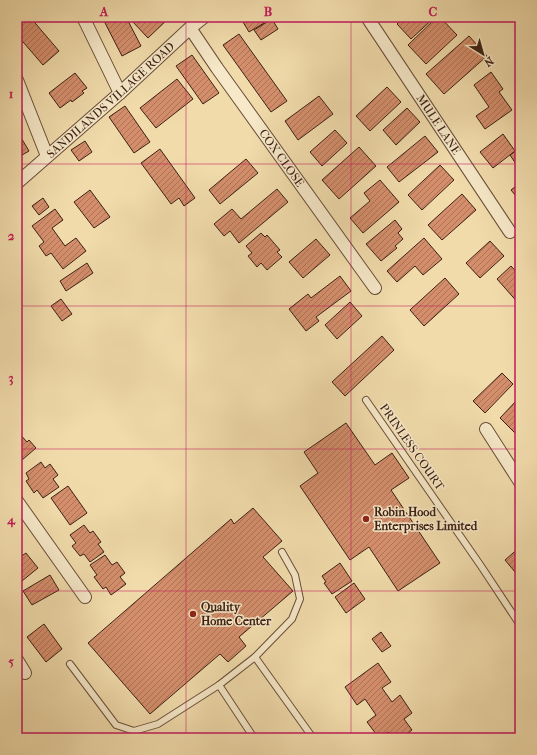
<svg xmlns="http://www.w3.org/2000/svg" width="537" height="755" font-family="'IM FELL French Canon',serif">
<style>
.building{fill:url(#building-hatch);stroke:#3c2014}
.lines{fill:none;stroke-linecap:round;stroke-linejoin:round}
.lane-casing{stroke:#694f3a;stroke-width:8}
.street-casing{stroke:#694f3a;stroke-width:14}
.lane{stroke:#f6e8c8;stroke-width:6}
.street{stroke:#f6e8c8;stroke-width:12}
.grid{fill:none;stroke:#c2185b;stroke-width:1;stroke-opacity:0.55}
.poi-dot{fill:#8f2418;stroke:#f6e8c8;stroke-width:1.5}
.labels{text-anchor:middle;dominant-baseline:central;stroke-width:3;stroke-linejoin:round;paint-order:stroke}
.street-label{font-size:12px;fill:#3c2014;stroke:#f6e8c8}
.poi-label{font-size:12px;font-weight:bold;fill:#3c2014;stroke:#f6e8c8;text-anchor:start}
.neatline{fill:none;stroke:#c2185b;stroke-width:1.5}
.grid-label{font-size:13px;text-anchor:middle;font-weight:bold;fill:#c2185b}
</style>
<defs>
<pattern id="building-hatch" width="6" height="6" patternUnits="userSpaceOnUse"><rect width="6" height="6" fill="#d48e6c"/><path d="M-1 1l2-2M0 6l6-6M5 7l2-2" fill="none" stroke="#ad7458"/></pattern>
</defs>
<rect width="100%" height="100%" fill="#f1dbab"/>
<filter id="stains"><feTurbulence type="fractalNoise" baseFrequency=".005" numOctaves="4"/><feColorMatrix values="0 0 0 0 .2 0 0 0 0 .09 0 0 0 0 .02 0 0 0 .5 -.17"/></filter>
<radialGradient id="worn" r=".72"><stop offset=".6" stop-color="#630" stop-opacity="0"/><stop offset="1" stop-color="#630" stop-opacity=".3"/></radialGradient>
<g class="building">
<path d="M22,17H30L59,51L43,65L17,35V21Z"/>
<path d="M102,17H126L141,46L122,56Z"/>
<path d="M136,17H170L148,38L132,21Z"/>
<path d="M240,17H260L264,23L249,32Z"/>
<path d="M404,17H435L411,39L397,24Z"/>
<path d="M437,17H440L457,35L426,64L408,45Z"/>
<path d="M272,19L278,29L261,40L254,30Z"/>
<path d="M239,34L287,101L271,112L223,45Z"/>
<path d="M469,36L487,56L444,94L426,74Z"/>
<path d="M192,55L219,93L203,104L176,66Z"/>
<path d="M491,72L503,89L499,92L512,110L485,129L476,116L489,107L474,85Z"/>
<path d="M75,73L87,88L82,91L84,93L72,102L71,100L60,108L49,93Z"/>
<path d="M177,79L193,99L156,128L140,108Z"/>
<path d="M387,87L401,102L370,131L356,116Z"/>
<path d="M319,96L333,114L298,140L285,121Z"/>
<path d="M125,106L150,142L134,153L109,117Z"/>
<path d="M407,108L420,122L396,145L383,130Z"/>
<path d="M335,130L347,143L322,166L310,152Z"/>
<path d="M17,131L29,151L17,158Z"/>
<path d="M503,134L515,151L493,168L480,152Z"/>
<path d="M425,136L438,152L399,182L387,167Z"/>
<path d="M85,141L92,152L79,161L71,150Z"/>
<path d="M359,147L376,166L339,199L322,180Z"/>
<path d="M520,148V170L510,155Z"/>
<path d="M160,149L195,198L184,206L179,198L171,204L141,163Z"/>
<path d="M246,159L258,173L220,204L209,190Z"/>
<path d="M440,165L454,180L422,210L408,195Z"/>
<path d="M380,180L399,202L363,233L350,218L370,201L364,193Z"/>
<path d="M520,183V201L511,190Z"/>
<path d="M277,189L288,202L239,243L230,231L224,236L214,224L232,209L241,219Z"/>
<path d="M90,190L110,217L94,228L74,202Z"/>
<path d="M462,194L476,210L442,240L428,225Z"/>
<path d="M43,198L49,207L39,215L32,206Z"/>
<path d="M55,209L63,220L52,228L65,246L76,238L86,251L63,269L51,253L46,256L39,246L44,242L32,226Z"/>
<path d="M395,220L402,229L398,233L403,239L395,246L397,248L381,261L366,244Z"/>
<path d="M261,233L265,237L267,235L280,250L277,252L282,257L267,270L261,263L257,267L248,256L252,253L246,246Z"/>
<path d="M424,238L442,259L423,275L415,266L397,282L387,271Z"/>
<path d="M316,239L330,255L303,278L289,262Z"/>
<path d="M490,241L504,256L480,278L466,263Z"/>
<path d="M87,263L93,273L66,291L60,281Z"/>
<path d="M511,266L520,276V305L497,279Z"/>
<path d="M340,276L351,291L316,317L319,321L306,331L289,309L308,294L311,298Z"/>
<path d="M445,278L459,294L424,326L410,310Z"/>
<path d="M61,299L72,314L62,321L51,306Z"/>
<path d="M350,302L362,316L337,339L325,325Z"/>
<path d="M382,336L394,350L345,396L332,382Z"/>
<path d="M502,373L513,384L485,413L473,401Z"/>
<path d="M518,399L520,401V428L515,433L500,418Z"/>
<path d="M346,423L375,465L392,453L409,478L391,490L440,563L398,591L369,547L350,560L300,486L318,473L304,452Z"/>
<path d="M17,431L27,442L29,440L36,448L22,460L17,455Z"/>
<path d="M41,462L45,468L50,464L58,475L53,479L59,487L43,498L37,490L34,493L26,481L29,479L26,473Z"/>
<path d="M68,486L87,513L70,525L51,498Z"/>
<path d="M253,508L282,541L263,557L293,591L239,637L246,646L228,662L220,654L150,714L88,643L231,519L234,524Z"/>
<path d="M84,525L90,533L93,531L101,542L98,544L104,552L90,562L84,554L80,556L72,546L76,543L70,535Z"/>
<path d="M520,547V578L505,560Z"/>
<path d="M26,553L38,568L17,585V559Z"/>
<path d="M105,555L112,565L117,562L125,573L120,577L126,584L111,595L106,587L103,589L94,577L97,575L90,565Z"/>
<path d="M340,563L352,581L332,594L324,583L326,582L322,576Z"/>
<path d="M50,575L59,590L32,605L23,591Z"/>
<path d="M354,583L365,599L346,613L335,597Z"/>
<path d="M44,624L62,649L46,662L27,637Z"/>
<path d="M381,632L391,646L382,652L372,639Z"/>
<path d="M378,663L391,682L382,688L392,702L400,695L412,713L404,719L412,730L402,738H393L388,732L379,738L367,722L376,715L365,699L357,705L345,687Z"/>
</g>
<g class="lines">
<defs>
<g id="lane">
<path d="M366,400L481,566L520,625"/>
<path d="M255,657L292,619L300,599L295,575L282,552"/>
<path d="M70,664L116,725L134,731L158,724L219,685L255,657L313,738"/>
<path d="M219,685L254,738"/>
</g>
<g id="street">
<path d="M83,17L120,93"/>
<path id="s1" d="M367,17L510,232"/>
<path id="s2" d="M190,28L217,68L375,288"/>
<path d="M17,80L47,156"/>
<path id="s3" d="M17,183L120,93L190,28L204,17"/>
<path d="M486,429L520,482"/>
<path d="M17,501L85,597"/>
<path d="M17,660L25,673"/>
</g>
</defs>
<use href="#lane" class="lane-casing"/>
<use href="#street" class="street-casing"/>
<use href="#lane" class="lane"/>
<use href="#street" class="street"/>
</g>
<path class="grid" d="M186,17V738M351,17V738M17,164H520M17,306H520M17,449H520M17,591H520"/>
<g class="poi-dot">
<circle cx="366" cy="519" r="4"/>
<circle cx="193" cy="614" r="4"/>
</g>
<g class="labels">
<g class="street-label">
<text stroke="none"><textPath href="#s3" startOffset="125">SANDILANDS VILLAGE ROAD</textPath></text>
<text stroke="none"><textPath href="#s1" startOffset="129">MULE LANE</textPath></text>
<text stroke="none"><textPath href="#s2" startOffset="159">COX CLOSE</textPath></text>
<text transform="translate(412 447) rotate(55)">PRINLESS COURT</text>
</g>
<g class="poi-label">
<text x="374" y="512">Robin Hood<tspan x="374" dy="14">Enterprises Limited</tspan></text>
<text x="201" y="607">Quality<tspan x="201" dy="14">Home Center</tspan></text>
</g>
</g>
<rect width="537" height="755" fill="none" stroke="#f1dbab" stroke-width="44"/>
<g transform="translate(483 54) rotate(143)" stroke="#f6e8c8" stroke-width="3" paint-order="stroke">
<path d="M0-3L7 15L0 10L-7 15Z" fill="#3c2014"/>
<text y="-6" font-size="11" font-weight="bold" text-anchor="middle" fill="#3c2014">N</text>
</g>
<rect x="22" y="22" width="493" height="711" class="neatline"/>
<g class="grid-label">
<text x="104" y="16">A</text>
<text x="268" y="16">B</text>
<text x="433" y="16">C</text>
<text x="11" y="98">1</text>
<text x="11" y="240">2</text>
<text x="11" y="382">3</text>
<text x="11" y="524">4</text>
<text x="11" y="666">5</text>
</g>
<rect width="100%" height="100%" filter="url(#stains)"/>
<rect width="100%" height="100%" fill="url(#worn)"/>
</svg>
